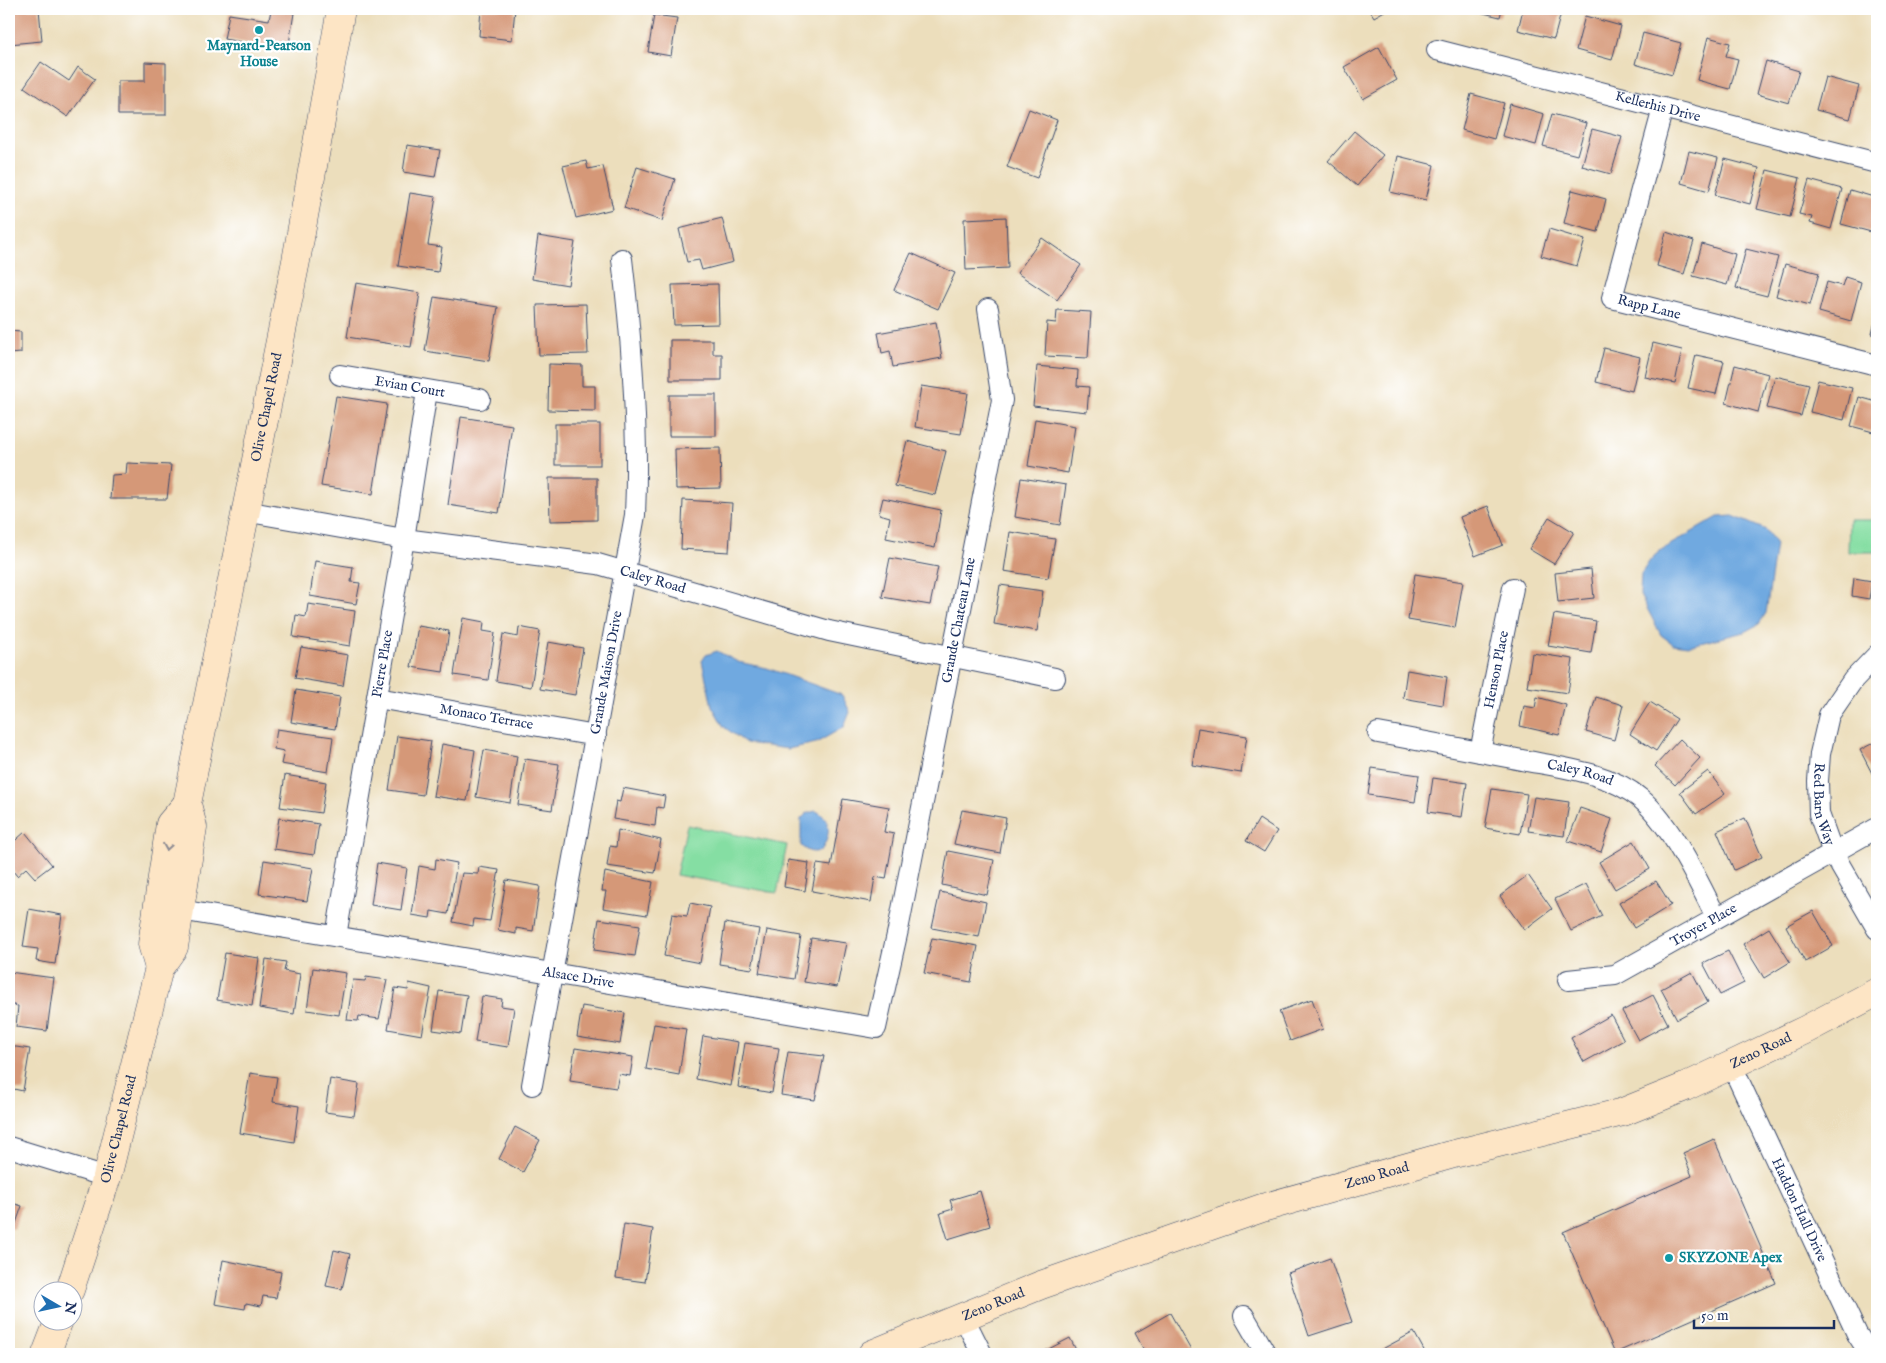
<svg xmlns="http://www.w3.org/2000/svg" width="1886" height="1363" font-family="'IM FELL English',serif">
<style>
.green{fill:#85dea3;stroke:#508680}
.water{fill:#70a9e0;stroke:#466c9f}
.building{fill:#d59878}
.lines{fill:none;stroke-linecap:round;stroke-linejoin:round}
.street-casing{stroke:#3a496c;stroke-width:22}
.secondary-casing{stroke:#3a496c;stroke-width:29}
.street{stroke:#fff;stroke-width:20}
.secondary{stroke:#fde5c5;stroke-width:28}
.oneway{stroke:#8c8a92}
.culture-dot{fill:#0f9aa8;stroke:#fff;stroke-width:2}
.labels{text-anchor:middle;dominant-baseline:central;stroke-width:4.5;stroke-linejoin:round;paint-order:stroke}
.culture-label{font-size:14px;font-weight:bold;fill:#0d838f;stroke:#fff}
.street-label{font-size:14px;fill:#1b2f5e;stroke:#fff}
</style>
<rect width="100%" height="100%" fill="#fff"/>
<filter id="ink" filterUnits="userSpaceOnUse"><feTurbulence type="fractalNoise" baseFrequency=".02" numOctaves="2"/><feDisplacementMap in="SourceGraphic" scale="10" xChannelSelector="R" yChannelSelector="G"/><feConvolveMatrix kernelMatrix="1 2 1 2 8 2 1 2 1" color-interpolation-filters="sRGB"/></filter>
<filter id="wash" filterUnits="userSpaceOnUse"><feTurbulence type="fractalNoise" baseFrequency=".0096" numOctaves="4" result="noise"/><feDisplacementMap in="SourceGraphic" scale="20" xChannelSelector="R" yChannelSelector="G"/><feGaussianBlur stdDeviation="1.12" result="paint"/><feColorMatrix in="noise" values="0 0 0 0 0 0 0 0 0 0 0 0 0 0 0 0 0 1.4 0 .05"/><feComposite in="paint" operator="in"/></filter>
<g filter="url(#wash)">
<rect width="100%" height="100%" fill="#ecdebc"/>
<g class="green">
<path d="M1849,520H1877L1875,552H1848Z"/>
<path d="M687,825L787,845L777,893L676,875Z"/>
</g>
<g class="water">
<path d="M1733,516L1766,530L1776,544L1766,613L1759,624L1744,632L1688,646L1673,644L1661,635L1640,595L1641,574L1651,559L1661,550L1718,517Z"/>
<path d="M717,651L738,662L767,668L842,695L850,712L844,727L816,743L788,749L746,743L724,727L712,706L702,661L706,655Z"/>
<path d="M816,811C833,819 830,837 821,851C812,853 808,852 801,846V819L807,813Z"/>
</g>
<g id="blocks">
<g class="building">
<path d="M9,9H39L42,41L9,44Z"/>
<path d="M481,9H515L512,40L479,36Z"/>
<path d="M1369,9H1388L1374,17Z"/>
<path d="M1467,9H1502L1500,17Z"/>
<path d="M1523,9H1562L1554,39L1518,30Z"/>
<path d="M271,10L294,13L288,50L224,39L229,14L269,20Z"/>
<path d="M654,15L677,18L671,56L648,52Z"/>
<path d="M1585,16L1621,26L1612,60L1576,50Z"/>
<path d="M1643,33L1681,43L1672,75L1635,64Z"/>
<path d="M1708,37L1730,43L1726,56L1738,59L1730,89L1697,80Z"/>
<path d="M1379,47L1397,80L1363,99L1344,67Z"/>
<path d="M1766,61L1799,71L1789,103L1757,94Z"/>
<path d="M41,62L69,81L78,67L95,79L68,117L24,87Z"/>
<path d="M145,62L166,63V115H118V81H145Z"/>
<path d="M1825,77L1859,86L1850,119L1816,110Z"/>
<path d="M1471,94L1504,103L1494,139L1462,130Z"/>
<path d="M1510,104L1544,114L1536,145L1502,136Z"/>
<path d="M1029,109L1057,120L1037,178L1007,167Z"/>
<path d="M1552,114L1586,123L1577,155L1543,146Z"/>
<path d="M1592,129L1622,137L1611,174L1582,166Z"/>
<path d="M1354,131L1383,155L1357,186L1328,161Z"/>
<path d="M407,145L440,150L435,177L403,172Z"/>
<path d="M1689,151L1718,158L1709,191L1681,183Z"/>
<path d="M1398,156L1434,165L1426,200L1390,192Z"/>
<path d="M1725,159L1759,168L1750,204L1715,195Z"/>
<path d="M586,161L588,169L603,166L613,209L576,218L563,166Z"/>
<path d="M637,167L675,179L662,221L624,208Z"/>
<path d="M1767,170L1800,178L1790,217L1757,209Z"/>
<path d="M1809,180L1842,189L1831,229L1810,223L1812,217L1799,214Z"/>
<path d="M1572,190L1606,199L1598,232L1564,223Z"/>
<path d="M1850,190L1877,198V222L1875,233L1841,224Z"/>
<path d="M410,193L436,197L428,245L442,247L438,272L398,266Z"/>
<path d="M1006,217L1008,268L966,270L964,219Z"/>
<path d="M722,218L733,262L702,270L699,260L687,262L679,229Z"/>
<path d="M1549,229L1585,240L1577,266L1541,256Z"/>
<path d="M1666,232L1694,241L1684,274L1657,266Z"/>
<path d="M538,236L575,242L568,285L532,279Z"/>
<path d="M1042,238L1081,265L1057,300L1017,273Z"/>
<path d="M1702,244L1735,254L1727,285L1693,276Z"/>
<path d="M1746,249L1778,257L1767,296L1736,288Z"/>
<path d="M911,253L955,273L938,309L894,290Z"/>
<path d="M1785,264L1819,273L1810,305L1776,296Z"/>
<path d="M1845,277L1861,282L1851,321L1819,312L1827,282L1842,286Z"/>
<path d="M356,283L420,293L411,347L347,337Z"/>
<path d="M718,284L719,324L674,325L672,285Z"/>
<path d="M434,297L498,307L489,361L425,351Z"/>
<path d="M586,304L588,354L539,355L537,305Z"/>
<path d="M1057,310L1091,312L1088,358L1045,356L1047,322L1056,323Z"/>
<path d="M1877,313V335L1872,334Z"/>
<path d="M936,322L942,358L893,367L890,351L882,353L878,333Z"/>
<path d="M9,331L21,332V353L9,354Z"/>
<path d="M670,340H713V354H722V380H670Z"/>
<path d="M1653,343L1682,350L1675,383L1645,377Z"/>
<path d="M1604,348L1640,357L1632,391L1596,382Z"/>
<path d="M1696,355L1724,361L1716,394L1688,388Z"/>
<path d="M549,364L582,365V386H595V411L548,410Z"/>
<path d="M1735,365L1768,374L1758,412L1726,403Z"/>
<path d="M1037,366L1078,370L1077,386L1089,387L1087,412L1033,406Z"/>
<path d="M1775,376L1809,384L1801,416L1767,408Z"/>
<path d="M1818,380L1852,388L1844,420L1810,412Z"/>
<path d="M921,386L968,393L961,434L915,427Z"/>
<rect x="669" y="395" width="47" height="41"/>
<path d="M336,396L387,404L373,494L321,486Z"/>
<path d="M1859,397L1877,402V433L1851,426Z"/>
<path d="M461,417L512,425L499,513L448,505Z"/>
<path d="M1035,419L1075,426L1068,473L1028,466Z"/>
<rect x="555" y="424" width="45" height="41"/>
<path d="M907,441L946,451L935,495L895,486Z"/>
<path d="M720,448L721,488L676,489L675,449Z"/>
<path d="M127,463L171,465L167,499H110L112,475L126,474Z"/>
<path d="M549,478H597V520L550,521Z"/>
<path d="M1021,478L1066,485L1060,525L1015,517Z"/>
<path d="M883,498L941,510L935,548L886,538L890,517L879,514Z"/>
<path d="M683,500L732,503L729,552L681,549Z"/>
<path d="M1488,506L1503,545L1475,556L1460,517Z"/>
<path d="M1549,517L1574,532L1554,564L1529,549Z"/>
<path d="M1010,532L1055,539L1048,578L1004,571Z"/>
<path d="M890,558L938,567L930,605L882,597Z"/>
<path d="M315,561L353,567L351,582L360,583L356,604L310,596Z"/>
<path d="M1591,569L1594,598L1558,602L1555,573Z"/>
<path d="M1415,574L1463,582L1455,628L1408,620Z"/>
<path d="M1854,578L1872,581L1869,599L1852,596Z"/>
<path d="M1000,585L1043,591L1037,631L994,624Z"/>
<path d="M308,604L355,611L350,646L293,637L296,615L306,617Z"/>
<path d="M1554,614L1596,621L1591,653L1548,646Z"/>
<path d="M463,618L484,622L483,631L495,633L488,680L454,675Z"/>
<path d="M418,626L449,631L443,672L411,667Z"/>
<path d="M519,627L540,631L531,687L496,681L503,634L518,637Z"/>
<path d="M548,642L583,648L575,695L540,689Z"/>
<path d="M301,647L348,655L343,686L295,678Z"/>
<path d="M1532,653L1573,659L1568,693L1527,687Z"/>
<path d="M1407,670L1447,677L1443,705L1403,698Z"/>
<path d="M296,690L340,697L335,729L291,722Z"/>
<path d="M1537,697L1566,705L1559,735L1520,726L1524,706L1535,708Z"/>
<path d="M1596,697L1623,705L1614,740L1586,732Z"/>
<path d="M1650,702L1677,719L1656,751L1630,734Z"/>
<path d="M1198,728L1247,736L1241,773L1192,765Z"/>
<path d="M277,729L333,737L328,772L281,764L284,751L274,749Z"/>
<path d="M397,736L431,741L423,795L389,790Z"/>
<path d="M1680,739L1700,758L1675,785L1655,766Z"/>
<path d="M1877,741V783L1860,750Z"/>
<path d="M442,744L475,750L467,801L433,796Z"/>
<path d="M484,750L517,756L510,803L476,797Z"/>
<path d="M525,759L559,764L552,810L518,805Z"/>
<path d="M1372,768L1419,775L1415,802L1368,795Z"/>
<path d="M1708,771L1725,794L1696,814L1680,792Z"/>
<path d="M285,775L326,782L321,813L280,807Z"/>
<path d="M1433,778L1467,783L1462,817L1428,812Z"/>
<path d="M623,788L665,796L663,808L657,807L655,826L613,819L616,801L620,802Z"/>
<path d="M1492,789L1527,794L1520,834L1485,828Z"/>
<path d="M1534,797L1569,802L1564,836L1528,831Z"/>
<path d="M843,799L889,807L884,832L894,834L886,879L875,877L871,902L812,891L817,864L831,866Z"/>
<path d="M1580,808L1612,819L1601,852L1568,841Z"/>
<path d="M962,810L1006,818L1000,853L954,844Z"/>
<path d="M279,818L319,824L314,855L274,849Z"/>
<path d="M1745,818L1762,857L1734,870L1717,831Z"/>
<path d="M1259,819L1277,831L1264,852L1246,841Z"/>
<path d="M618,830L661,840L655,873L607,866L610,846L616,847Z"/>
<path d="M25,832L52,865L35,878L26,868L17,876L9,866V846Z"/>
<path d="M1634,841L1650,869L1615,889L1599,862Z"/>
<path d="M948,851L994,860L987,895L942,885Z"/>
<path d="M436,859L457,863L448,914L431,911L430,918L412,915L419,866L435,869Z"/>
<path d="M264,860L313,868L307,901L259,894Z"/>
<path d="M788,860L809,863L805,891L784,887Z"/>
<path d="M377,863L407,868L401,910L371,905Z"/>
<path d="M479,867L499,870L490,921L474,919L473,926L453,922L462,873L478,874Z"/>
<path d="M605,872L653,882L647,915L603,908L606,891H602Z"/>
<path d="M1528,875L1552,909L1524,930L1500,896Z"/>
<path d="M506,880L540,886L533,931L516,928V934L498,930Z"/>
<path d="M1656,881L1671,905L1634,928L1619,903Z"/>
<path d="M1586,884L1602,916L1571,931L1555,899Z"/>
<path d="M940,892L986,902L979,937L932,928Z"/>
<path d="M690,903L710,907L700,963L664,956L672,914L687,916Z"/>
<path d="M29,909L62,915L55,964L36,961L38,949L23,947Z"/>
<path d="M1813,911L1833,946L1805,962L1786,926Z"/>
<path d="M599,919L640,925L635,956L594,950Z"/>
<path d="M725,923L759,929L752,969L719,964Z"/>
<path d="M1769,928L1790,962L1764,978L1743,944Z"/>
<path d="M767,930L801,936L794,979L759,973Z"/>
<path d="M811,938L846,943L837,987L804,982Z"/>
<path d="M932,938L978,946L971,982L924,973Z"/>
<path d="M1728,951L1744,983L1720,995L1703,963Z"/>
<path d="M225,953L259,958L252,1006L217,1000Z"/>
<path d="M266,959L286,962L284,971L300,974L294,1014L259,1008Z"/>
<path d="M313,968L346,973L339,1015L307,1010Z"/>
<path d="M9,972L54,978L47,1031L16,1027L18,1006L9,1004Z"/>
<path d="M1692,972L1708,1002L1677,1019L1661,989Z"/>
<path d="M366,977L387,980L379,1019L359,1016L358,1021L347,1020L353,980L365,981Z"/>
<path d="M409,983L431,988L422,1035L388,1029L395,988L408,990Z"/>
<path d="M439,991L467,995L461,1034L433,1030Z"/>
<path d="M1653,995L1668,1024L1638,1040L1622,1011Z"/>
<path d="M482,996L502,999L501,1006L514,1008L508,1047L475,1042Z"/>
<path d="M1312,999L1323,1029L1290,1041L1279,1011Z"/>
<path d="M582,1006L625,1013L620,1044L577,1037Z"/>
<path d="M1611,1015L1624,1040L1584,1062L1571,1038Z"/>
<path d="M654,1024L686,1029L679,1075L646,1069Z"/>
<path d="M703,1036L738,1042L731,1086L696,1079Z"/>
<path d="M745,1043L779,1048L772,1093L738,1087Z"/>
<path d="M9,1046L30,1049L23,1091L9,1088Z"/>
<path d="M575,1048L633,1057L630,1076L619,1074L616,1088L570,1081Z"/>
<path d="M788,1052L824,1056L815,1100L781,1095Z"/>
<path d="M250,1073L277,1077L273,1102L299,1106L294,1142L240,1133Z"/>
<path d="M330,1079L359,1084L354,1116L325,1112Z"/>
<path d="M515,1127L540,1140L523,1172L499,1159Z"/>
<path d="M1714,1139L1776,1283L1615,1353L1563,1232L1692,1176L1683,1153Z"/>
<path d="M980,1191L990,1226L948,1239L940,1213L953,1209L950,1200Z"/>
<path d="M9,1202L22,1206L14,1229L9,1227Z"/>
<path d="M624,1224L653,1229L645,1282L616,1278Z"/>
<path d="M334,1250L350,1254L342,1289L326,1286Z"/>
<path d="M1330,1258L1352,1322L1309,1336L1288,1273Z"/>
<path d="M223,1260L281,1272L276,1298L263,1296L261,1306L246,1303L245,1309L215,1304Z"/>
<path d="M1170,1313L1193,1354H1146L1135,1333Z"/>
<path d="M1414,1332L1426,1354H1373Z"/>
<path d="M1070,1338L1078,1354H1039Z"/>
</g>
</g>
</g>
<g filter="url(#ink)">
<use href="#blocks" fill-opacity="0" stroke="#3a496c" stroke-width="1"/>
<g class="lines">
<defs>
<g id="street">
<path id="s1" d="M1437,50L1877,163"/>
<path id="s2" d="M1663,108L1612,298L1877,365"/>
<path id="s3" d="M340,375L480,399"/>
<path id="s4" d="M244,511L404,539L598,564L829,631L1055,678"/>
<path id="s5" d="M1877,655L1853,680L1829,715L1820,754L1818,781L1819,814L1833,853L1877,929"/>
<path id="s6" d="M377,698L596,736"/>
<path id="s7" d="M1378,733C1423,741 1468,750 1512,758C1554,767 1607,770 1641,799C1670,823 1699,882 1716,917"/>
<path id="s8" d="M1480,752L1513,588"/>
<path id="s9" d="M180,910L876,1028L898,930L1002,400L988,309"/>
<path id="s10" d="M336,936L404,539L427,391"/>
<path id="s11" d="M1568,980L1615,975L1877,828"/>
<path id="s12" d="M1731,1064L1857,1334L1870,1354"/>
<path id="s13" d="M532,1085L635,515C639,429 632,343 622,259"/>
<path d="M9,1147L107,1177"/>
<path d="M963,1316L982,1354"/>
<path d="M1244,1316L1266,1354"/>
</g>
<g id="secondary">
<path d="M159,968L152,944L170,824L187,804"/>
<path id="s14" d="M70,1290L107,1177L159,968L174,947L193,827L187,804L296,261L341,9"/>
<path d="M46,1354L59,1320"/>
<path id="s15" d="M872,1354L1041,1285L1262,1208L1450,1155L1623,1112L1685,1087L1807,1029L1877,992"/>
</g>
</defs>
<use href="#street" class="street-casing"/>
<use href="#secondary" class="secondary-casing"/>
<use href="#street" class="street"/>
<use href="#secondary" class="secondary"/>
</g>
<defs><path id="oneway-chevron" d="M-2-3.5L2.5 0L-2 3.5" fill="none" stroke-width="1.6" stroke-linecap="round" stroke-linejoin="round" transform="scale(1.25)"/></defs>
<use class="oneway" href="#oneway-chevron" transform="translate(167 847) rotate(99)"/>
</g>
<g class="culture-dot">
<circle cx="259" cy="30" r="5"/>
<circle cx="1669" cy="1258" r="5"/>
</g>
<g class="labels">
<g class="culture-label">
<text x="259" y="46">Maynard-Pearson<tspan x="259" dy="16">House</tspan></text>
<text x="1679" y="1258" text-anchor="start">SKYZONE Apex</text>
</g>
<g class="street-label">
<text stroke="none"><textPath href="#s1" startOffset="228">Kellerhis Drive</textPath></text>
<text stroke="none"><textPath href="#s2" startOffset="235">Rapp Lane</textPath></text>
<text stroke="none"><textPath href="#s3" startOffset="71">Evian Court</textPath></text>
<text stroke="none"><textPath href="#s14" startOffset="910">Olive Chapel Road</textPath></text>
<text stroke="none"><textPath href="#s4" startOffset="415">Caley Road</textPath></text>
<text stroke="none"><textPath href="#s9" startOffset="1122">Grande Chateau Lane</textPath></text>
<text stroke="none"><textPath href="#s10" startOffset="276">Pierre Place</textPath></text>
<text stroke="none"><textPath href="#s8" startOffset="84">Henson Place</textPath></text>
<text stroke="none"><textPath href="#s13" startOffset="419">Grande Maison Drive</textPath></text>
<text stroke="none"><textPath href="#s6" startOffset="111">Monaco Terrace</textPath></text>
<text stroke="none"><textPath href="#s7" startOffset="206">Caley Road</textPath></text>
<text stroke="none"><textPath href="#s5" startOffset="168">Red Barn Way</textPath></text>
<text stroke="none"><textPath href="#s11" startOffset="149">Troyer Place</textPath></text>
<text stroke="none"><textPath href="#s9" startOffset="404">Alsace Drive</textPath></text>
<text stroke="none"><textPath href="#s15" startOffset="941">Zeno Road</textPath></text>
<text stroke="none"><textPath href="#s14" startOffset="168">Olive Chapel Road</textPath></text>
<text stroke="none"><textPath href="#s15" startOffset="536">Zeno Road</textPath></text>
<text stroke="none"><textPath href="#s12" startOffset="161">Haddon Hall Drive</textPath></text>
<text stroke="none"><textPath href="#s15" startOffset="131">Zeno Road</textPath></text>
</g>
</g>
<rect width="1886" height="1363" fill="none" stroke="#fff" stroke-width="30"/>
<g transform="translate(58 1306) rotate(99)"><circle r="24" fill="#ffffff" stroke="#a4acbf"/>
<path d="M0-4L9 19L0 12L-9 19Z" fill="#1f6fb2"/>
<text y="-8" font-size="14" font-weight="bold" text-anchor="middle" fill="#1b2f5e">N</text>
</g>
<path d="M1694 1320v8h140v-8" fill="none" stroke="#1b2f5e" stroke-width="2.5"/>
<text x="1701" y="1320" font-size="15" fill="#1b2f5e" stroke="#ffffff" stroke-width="4" paint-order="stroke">50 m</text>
</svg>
